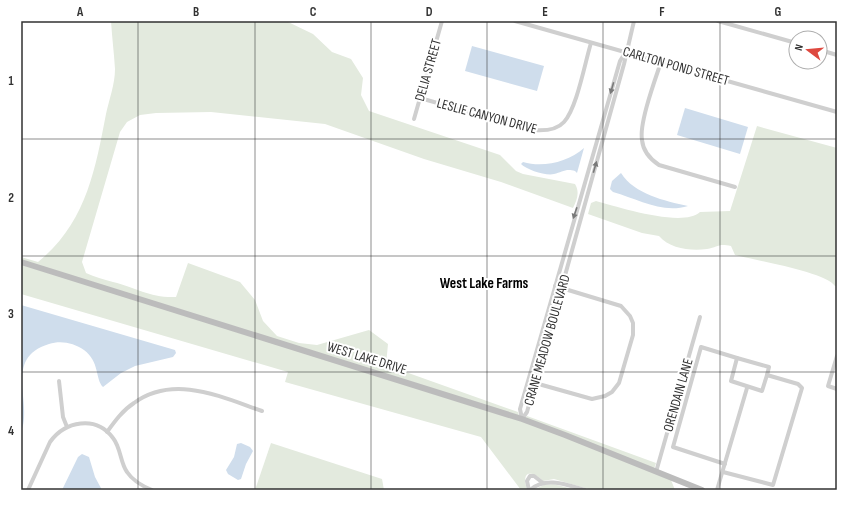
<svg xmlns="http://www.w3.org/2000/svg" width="858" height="511" font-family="'Sofia Sans Condensed',sans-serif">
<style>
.green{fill:#e3eade}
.water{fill:#cfddec}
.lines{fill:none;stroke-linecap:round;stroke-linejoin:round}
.street{stroke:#cfcfcf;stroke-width:4}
.secondary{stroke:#bcbcbc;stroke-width:6}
.oneway{fill:#797979}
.grid{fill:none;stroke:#323232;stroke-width:1;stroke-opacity:0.55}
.labels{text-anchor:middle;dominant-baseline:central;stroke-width:4;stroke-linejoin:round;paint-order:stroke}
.street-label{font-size:14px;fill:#323232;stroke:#fff}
.neighbourhood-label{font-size:15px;font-weight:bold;fill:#000;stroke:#fff}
.neatline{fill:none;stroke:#323232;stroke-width:1.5}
.grid-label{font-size:13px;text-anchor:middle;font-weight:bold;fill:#323232}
</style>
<rect width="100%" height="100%" fill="#fff"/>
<g class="green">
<path d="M111,21H286L313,34L332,52L351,59L363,78L361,95L369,111L500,155L516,171L523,174L575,184C580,192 577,200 573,208L501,182L424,159L325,124L211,112L156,113L140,115L127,122L120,132L82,262L86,273C95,277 103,279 113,282C137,288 150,298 176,297L188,263L240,282L255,300L263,321L277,336L299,343L317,345L369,330L388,344L386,365L518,412L519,416L21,260V257L38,262C86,223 95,171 106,114C109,100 115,84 115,69C114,53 112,37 111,21Z"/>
<path d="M757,126L837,148V286H835C826,272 754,260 735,255L731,246C718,243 718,247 707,249C691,251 670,249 659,236L642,233L588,214L591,203L596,201C618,207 683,228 700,212L730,211Z"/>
<path d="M21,264L521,421L563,436L671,480L675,490H592L554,479L543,481C531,470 521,471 527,489L521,490L481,437L285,382L288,372L21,294Z"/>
<path d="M527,416L656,463L654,469L525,418Z"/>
<path d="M271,443L382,479L384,490H255Z"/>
<path d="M553,484L577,490H533L544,485Z"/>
</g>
<g class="water">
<path d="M472,46L544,66L537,91L465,71Z"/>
<path d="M685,108L748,127L740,154L677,135Z"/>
<path d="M584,148L577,173L575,171C566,168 562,172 554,174C546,176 527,170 521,164L523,162C543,168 568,162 584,148Z"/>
<path d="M621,173C634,194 665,201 688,206C662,214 638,199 613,192L610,189L612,181Z"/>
<path d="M21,305L175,350L176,353L173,357L135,366L121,373L103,387C95,379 100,362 84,350C74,343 61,340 49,344C2,358 34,404 21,432Z"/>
<path d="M241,443L250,447L253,451L246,464L241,479L238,480L228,474L226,470L234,457L237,444Z"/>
<path d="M82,454L89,457L95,477L102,490H62L78,457Z"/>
</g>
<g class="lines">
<g class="street">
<path d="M515,21L837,112"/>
<path d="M718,21L796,43"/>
<path d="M820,50L837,55"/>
<path d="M661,62C655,80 639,123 642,140C643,151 650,159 659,165L735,187"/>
<path d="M420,98L532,130C543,131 556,131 564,122C577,108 585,62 591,43"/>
<path d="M414,119L442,21"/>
<path d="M837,356L828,386L837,389"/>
<path d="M737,358L769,367L767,375"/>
<path d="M59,381L63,417L67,427"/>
<path d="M535,383L592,399L605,396L612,392L619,383L633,335V323L630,316L621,306L555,286"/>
<path d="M522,419L527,412L535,383L624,64L634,21"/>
<path d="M522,419L520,409L620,61L625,53"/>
<path d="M107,432C115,421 123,410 134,403C174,374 221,397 262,411"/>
<path d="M656,472L700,317"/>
<path d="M723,472L773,485L802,388L798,384L767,375L762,391L731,381L737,358L701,347L673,447L725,464"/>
<path d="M28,490L50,442C65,421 96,415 113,438C121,448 120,462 127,472C133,481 142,486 152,490"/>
<path d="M529,490L527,481L530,476H534L543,483"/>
<path d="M530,490C546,476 567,485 585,490"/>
<path d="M717,490L747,388"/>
</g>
<path class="secondary" d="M21,262L522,419L565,435L702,490"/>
</g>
<defs><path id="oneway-solid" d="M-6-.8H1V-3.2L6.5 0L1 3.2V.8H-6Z"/></defs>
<g class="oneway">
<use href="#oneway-solid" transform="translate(612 88) rotate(106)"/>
<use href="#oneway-solid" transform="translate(595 167) rotate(-74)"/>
<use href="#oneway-solid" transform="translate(575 213) rotate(109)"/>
</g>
<path class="grid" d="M138,21V490M255,21V490M371,21V490M487,21V490M603,21V490M720,21V490M21,139H837M21,256H837M21,372H837"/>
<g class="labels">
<g class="street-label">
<text transform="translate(676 66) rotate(16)">CARLTON POND STREET</text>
<text transform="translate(428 70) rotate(-74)">DELIA STREET</text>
<text transform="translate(487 116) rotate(15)">LESLIE CANYON DRIVE</text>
<text transform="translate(547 340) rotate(-74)">CRANE MEADOW BOULEVARD</text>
<text transform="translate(367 358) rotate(17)">WEST LAKE DRIVE</text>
<text transform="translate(678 395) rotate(-74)">ORENDAIN LANE</text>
</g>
<g class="neighbourhood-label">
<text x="484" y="283">West Lake Farms</text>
</g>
</g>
<rect width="858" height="511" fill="none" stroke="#ffffff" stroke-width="44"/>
<g transform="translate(808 50) rotate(286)"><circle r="19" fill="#ffffff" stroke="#adadad"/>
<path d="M0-3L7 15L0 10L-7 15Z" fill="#de483f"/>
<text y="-6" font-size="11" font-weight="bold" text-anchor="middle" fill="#323232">N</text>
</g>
<rect x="22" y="22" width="814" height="467" class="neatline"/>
<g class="grid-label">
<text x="80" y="16">A</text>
<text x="196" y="16">B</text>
<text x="313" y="16">C</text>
<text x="429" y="16">D</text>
<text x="545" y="16">E</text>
<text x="662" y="16">F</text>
<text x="778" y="16">G</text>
<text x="11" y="85">1</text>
<text x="11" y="202">2</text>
<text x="11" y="318">3</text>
<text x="11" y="435">4</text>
</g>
</svg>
